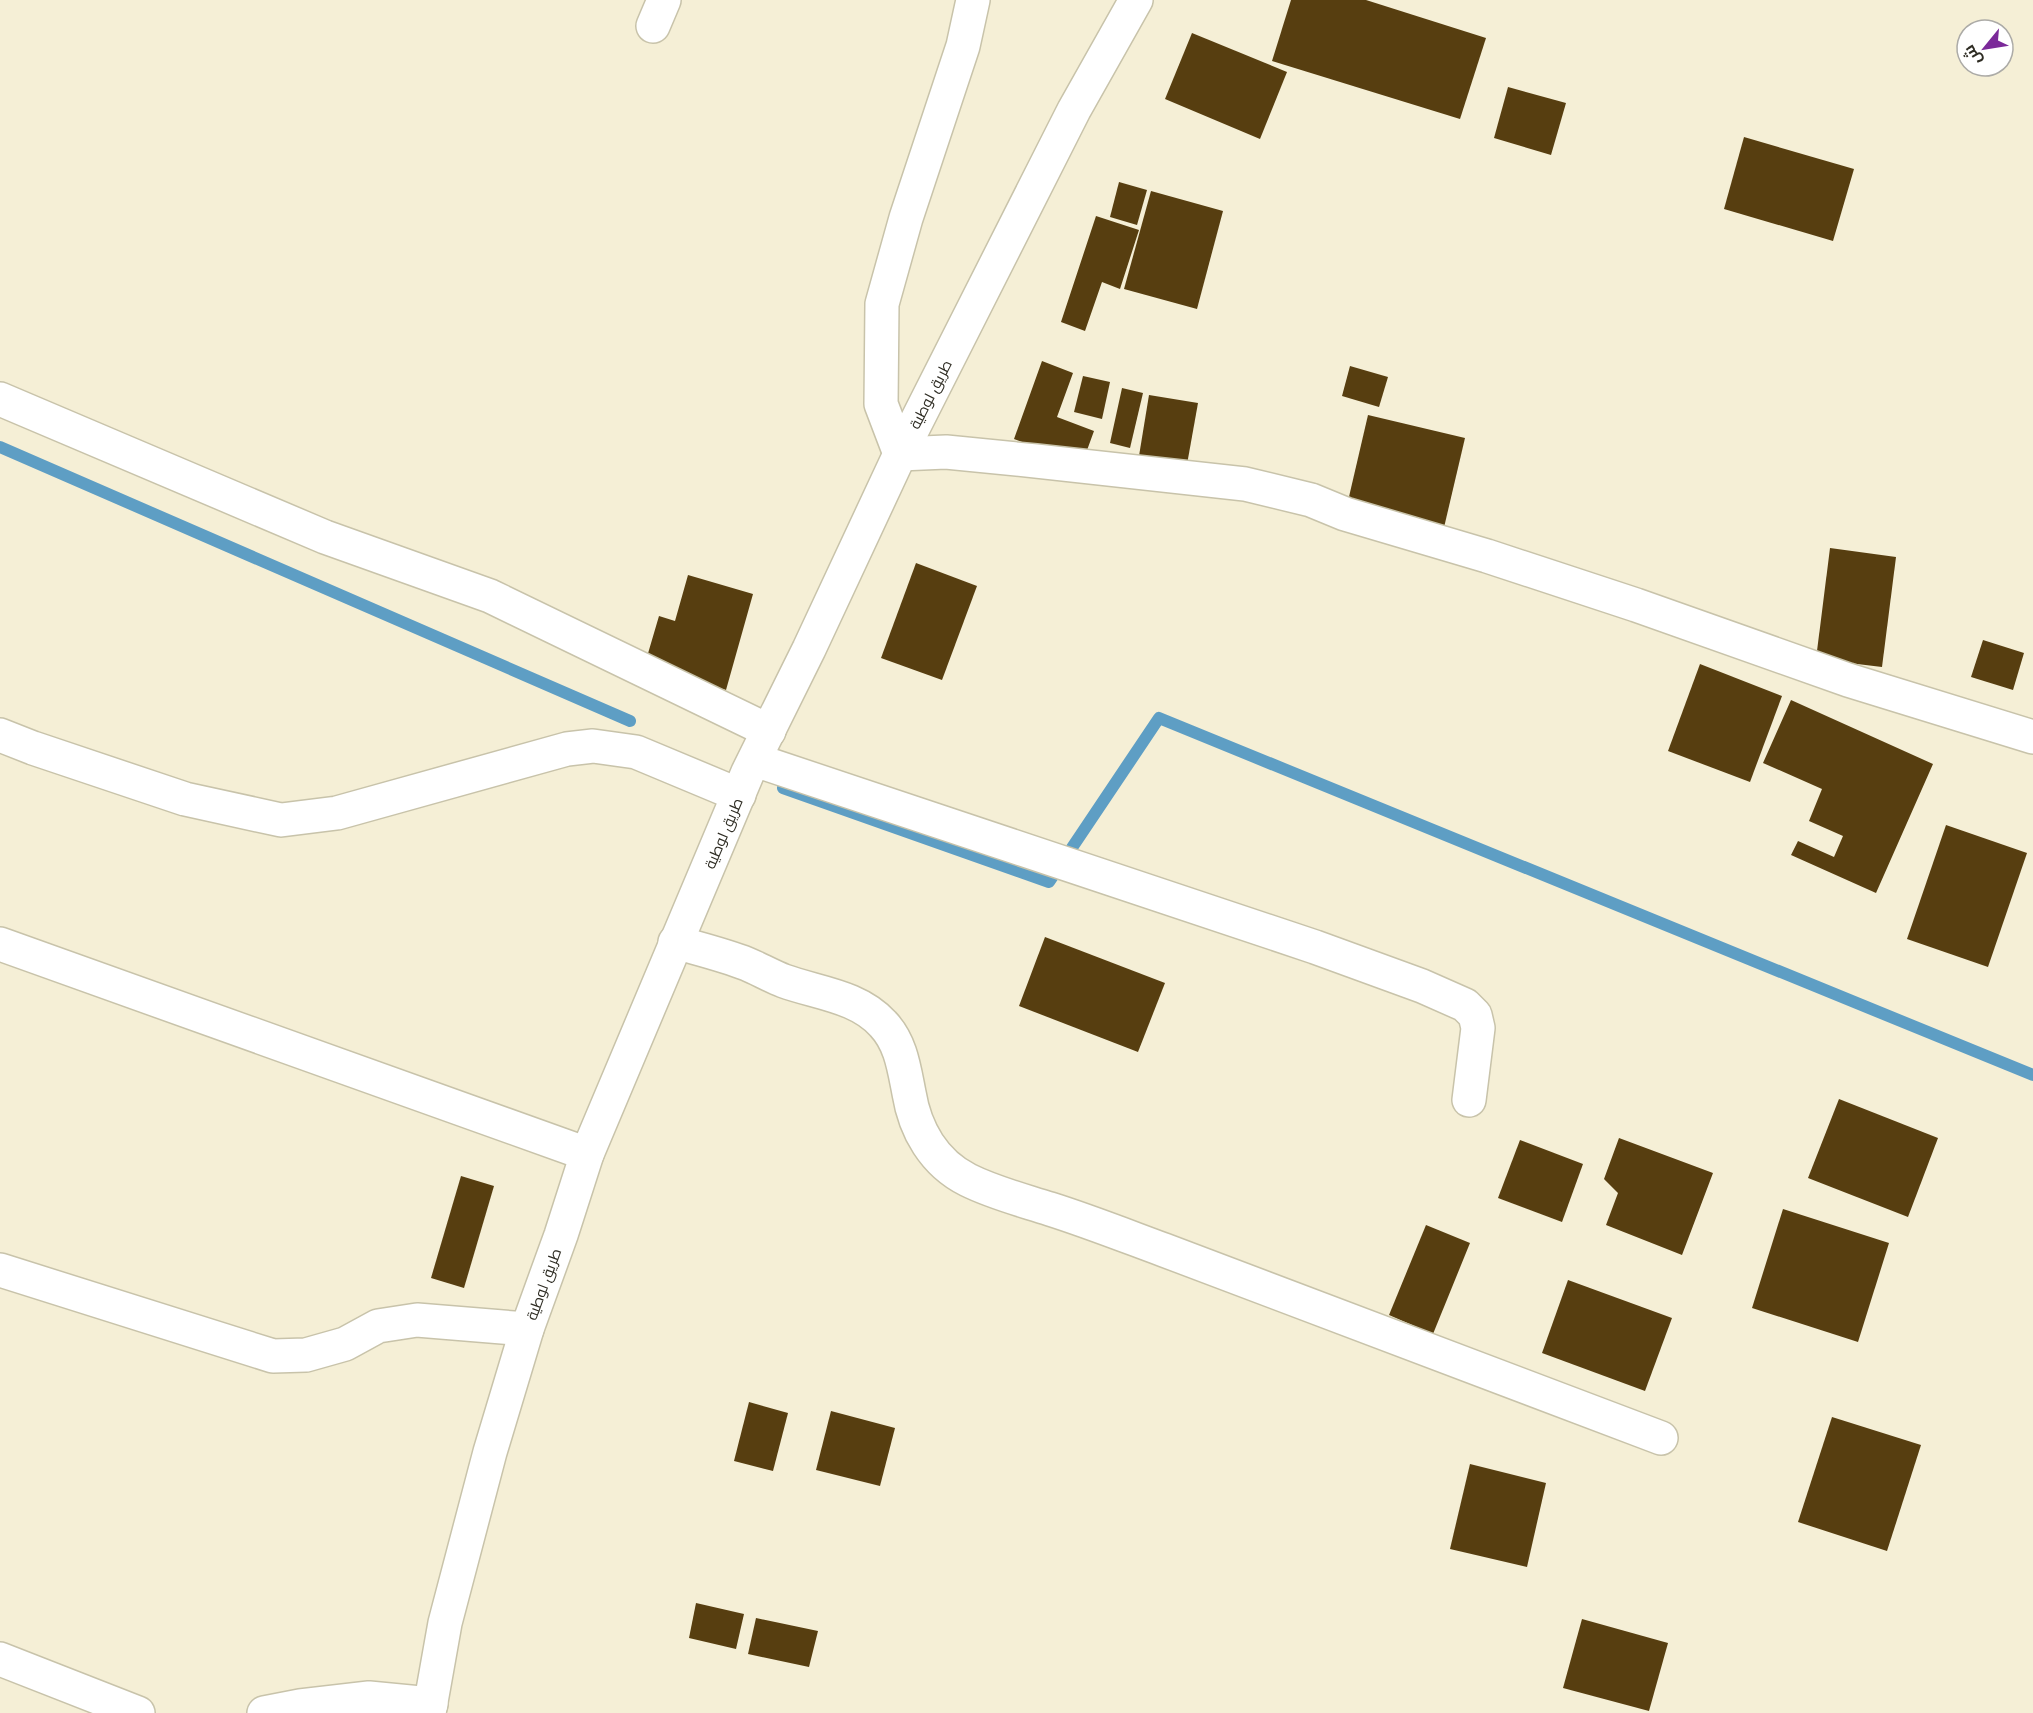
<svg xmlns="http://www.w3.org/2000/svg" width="2033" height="1713" font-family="'Playfair Display',Cairo,serif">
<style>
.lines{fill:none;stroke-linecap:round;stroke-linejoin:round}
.stream{stroke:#5e9ec4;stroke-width:12}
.building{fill:#573e10}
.street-casing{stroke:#c8c3aa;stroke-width:36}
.primary-casing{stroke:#c8c3aa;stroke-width:36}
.street{stroke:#fff;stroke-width:33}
.primary{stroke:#fff;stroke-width:33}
.labels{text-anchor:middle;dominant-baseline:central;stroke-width:6;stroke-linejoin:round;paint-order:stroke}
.street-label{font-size:15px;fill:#2f2d24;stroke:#fff}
</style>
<rect width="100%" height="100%" fill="#f5efd6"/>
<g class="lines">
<g class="stream">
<path d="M0,447L630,721"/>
<path d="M783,788L1049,882L1159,718L2033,1075"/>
</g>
</g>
<g class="building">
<path d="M1291,0H1366L1486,38L1460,119L1272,61Z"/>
<path d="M1192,33L1287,72L1260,139L1165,99Z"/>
<path d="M1508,87L1566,103L1551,155L1494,138Z"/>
<path d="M1744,137L1854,169L1833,241L1724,209Z"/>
<path d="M1119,182L1147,190L1137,225L1110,217Z"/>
<path d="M1151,191L1223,211L1197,309L1124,289Z"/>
<path d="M1096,216L1139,230L1120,289L1102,282L1085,331L1061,322Z"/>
<path d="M1042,361L1073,373L1057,417L1094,431L1082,464L1014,439Z"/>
<path d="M1350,366L1388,377L1379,407L1342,396Z"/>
<path d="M1083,376L1110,382L1102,419L1074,412Z"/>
<path d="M1122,388L1143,393L1130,448L1110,443Z"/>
<path d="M1149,395L1198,403L1186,470L1138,462Z"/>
<path d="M1368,415L1465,438L1442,536L1345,514Z"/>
<path d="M1830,548L1896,557L1882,667L1816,659Z"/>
<path d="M916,563L977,586L942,680L881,658Z"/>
<path d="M688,575L753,594L726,690L644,667L659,616L675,621Z"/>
<path d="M1983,640L2024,653L2013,690L1971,677Z"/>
<path d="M1700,664L1782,696L1750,782L1668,751Z"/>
<path d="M1791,700L1933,764L1876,893L1791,855L1798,841L1834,857L1843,836L1809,821L1822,789L1763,763Z"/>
<path d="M1946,825L2027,853L1988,967L1907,939Z"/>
<path d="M1045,937L1165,983L1138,1052L1019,1006Z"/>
<path d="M1839,1099L1938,1138L1908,1217L1808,1178Z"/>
<path d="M1619,1138L1713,1173L1682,1255L1606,1225L1618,1193L1604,1179Z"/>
<path d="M1520,1140L1583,1164L1562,1222L1498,1198Z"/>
<path d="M461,1176L494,1186L464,1288L431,1278Z"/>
<path d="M1783,1209L1889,1243L1858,1342L1752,1308Z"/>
<path d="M1426,1225L1470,1243L1433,1334L1389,1315Z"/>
<path d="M1568,1280L1672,1318L1645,1391L1542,1353Z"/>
<path d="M749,1402L788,1413L773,1471L734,1461Z"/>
<path d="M831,1411L895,1428L880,1486L816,1470Z"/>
<path d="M1832,1417L1921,1445L1887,1551L1798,1522Z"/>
<path d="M1470,1464L1546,1483L1527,1567L1450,1549Z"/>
<path d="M696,1603L744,1614L736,1649L689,1638Z"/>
<path d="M756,1618L818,1631L809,1667L748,1654Z"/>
<path d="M1582,1619L1668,1643L1649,1711L1563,1688Z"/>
</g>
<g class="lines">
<defs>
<g id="street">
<path d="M973,0L963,46L906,218L882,304L881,404L900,454L946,452L1036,461L1245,484L1311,500L1345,514L1487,556L1636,605L1848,680L2033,737"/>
<path d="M653,26L664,0"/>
<path d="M0,399L325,537L490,596L769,731"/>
<path d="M0,735L33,748L185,799L281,820L337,813L567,749L593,746L636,752L739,795"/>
<path d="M755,760L1315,947L1422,986L1465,1005L1475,1015L1478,1028L1469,1100"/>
<path d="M675,942C699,949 724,955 747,964C759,969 771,976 784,981C817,993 858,996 883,1024C901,1043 904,1068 909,1093C915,1130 934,1163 968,1180C994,1193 1022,1200 1050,1209C1088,1221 1126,1236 1164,1250C1329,1313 1495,1375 1661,1438"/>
<path d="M0,944L587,1154"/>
<path d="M0,1270L273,1356L306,1355L345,1344L378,1326L417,1320L527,1329"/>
<path d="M0,1659L138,1713"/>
<path d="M264,1713L300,1706L369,1698L431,1704"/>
</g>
<path id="primary" d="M429,1713L445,1623L490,1452L527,1329L561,1235L587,1154L748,772L809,649L900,454L1074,110L1136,0"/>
</defs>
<use href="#street" class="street-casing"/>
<use href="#primary" class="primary-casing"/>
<use href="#street" class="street"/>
<use href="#primary" class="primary"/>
</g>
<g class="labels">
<g class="street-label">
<text transform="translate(930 394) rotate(-63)">طريق لوطية</text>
<text transform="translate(723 833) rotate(-67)">طريق لوطية</text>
<text transform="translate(543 1284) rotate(-70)">طريق لوطية</text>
</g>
</g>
<g transform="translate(1985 48) rotate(240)"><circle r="28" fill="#ffffff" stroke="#acaba7" stroke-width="1.5"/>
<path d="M0-4.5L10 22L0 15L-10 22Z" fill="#7b2999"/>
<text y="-9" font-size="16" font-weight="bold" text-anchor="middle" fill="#2f2d24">ش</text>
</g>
</svg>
